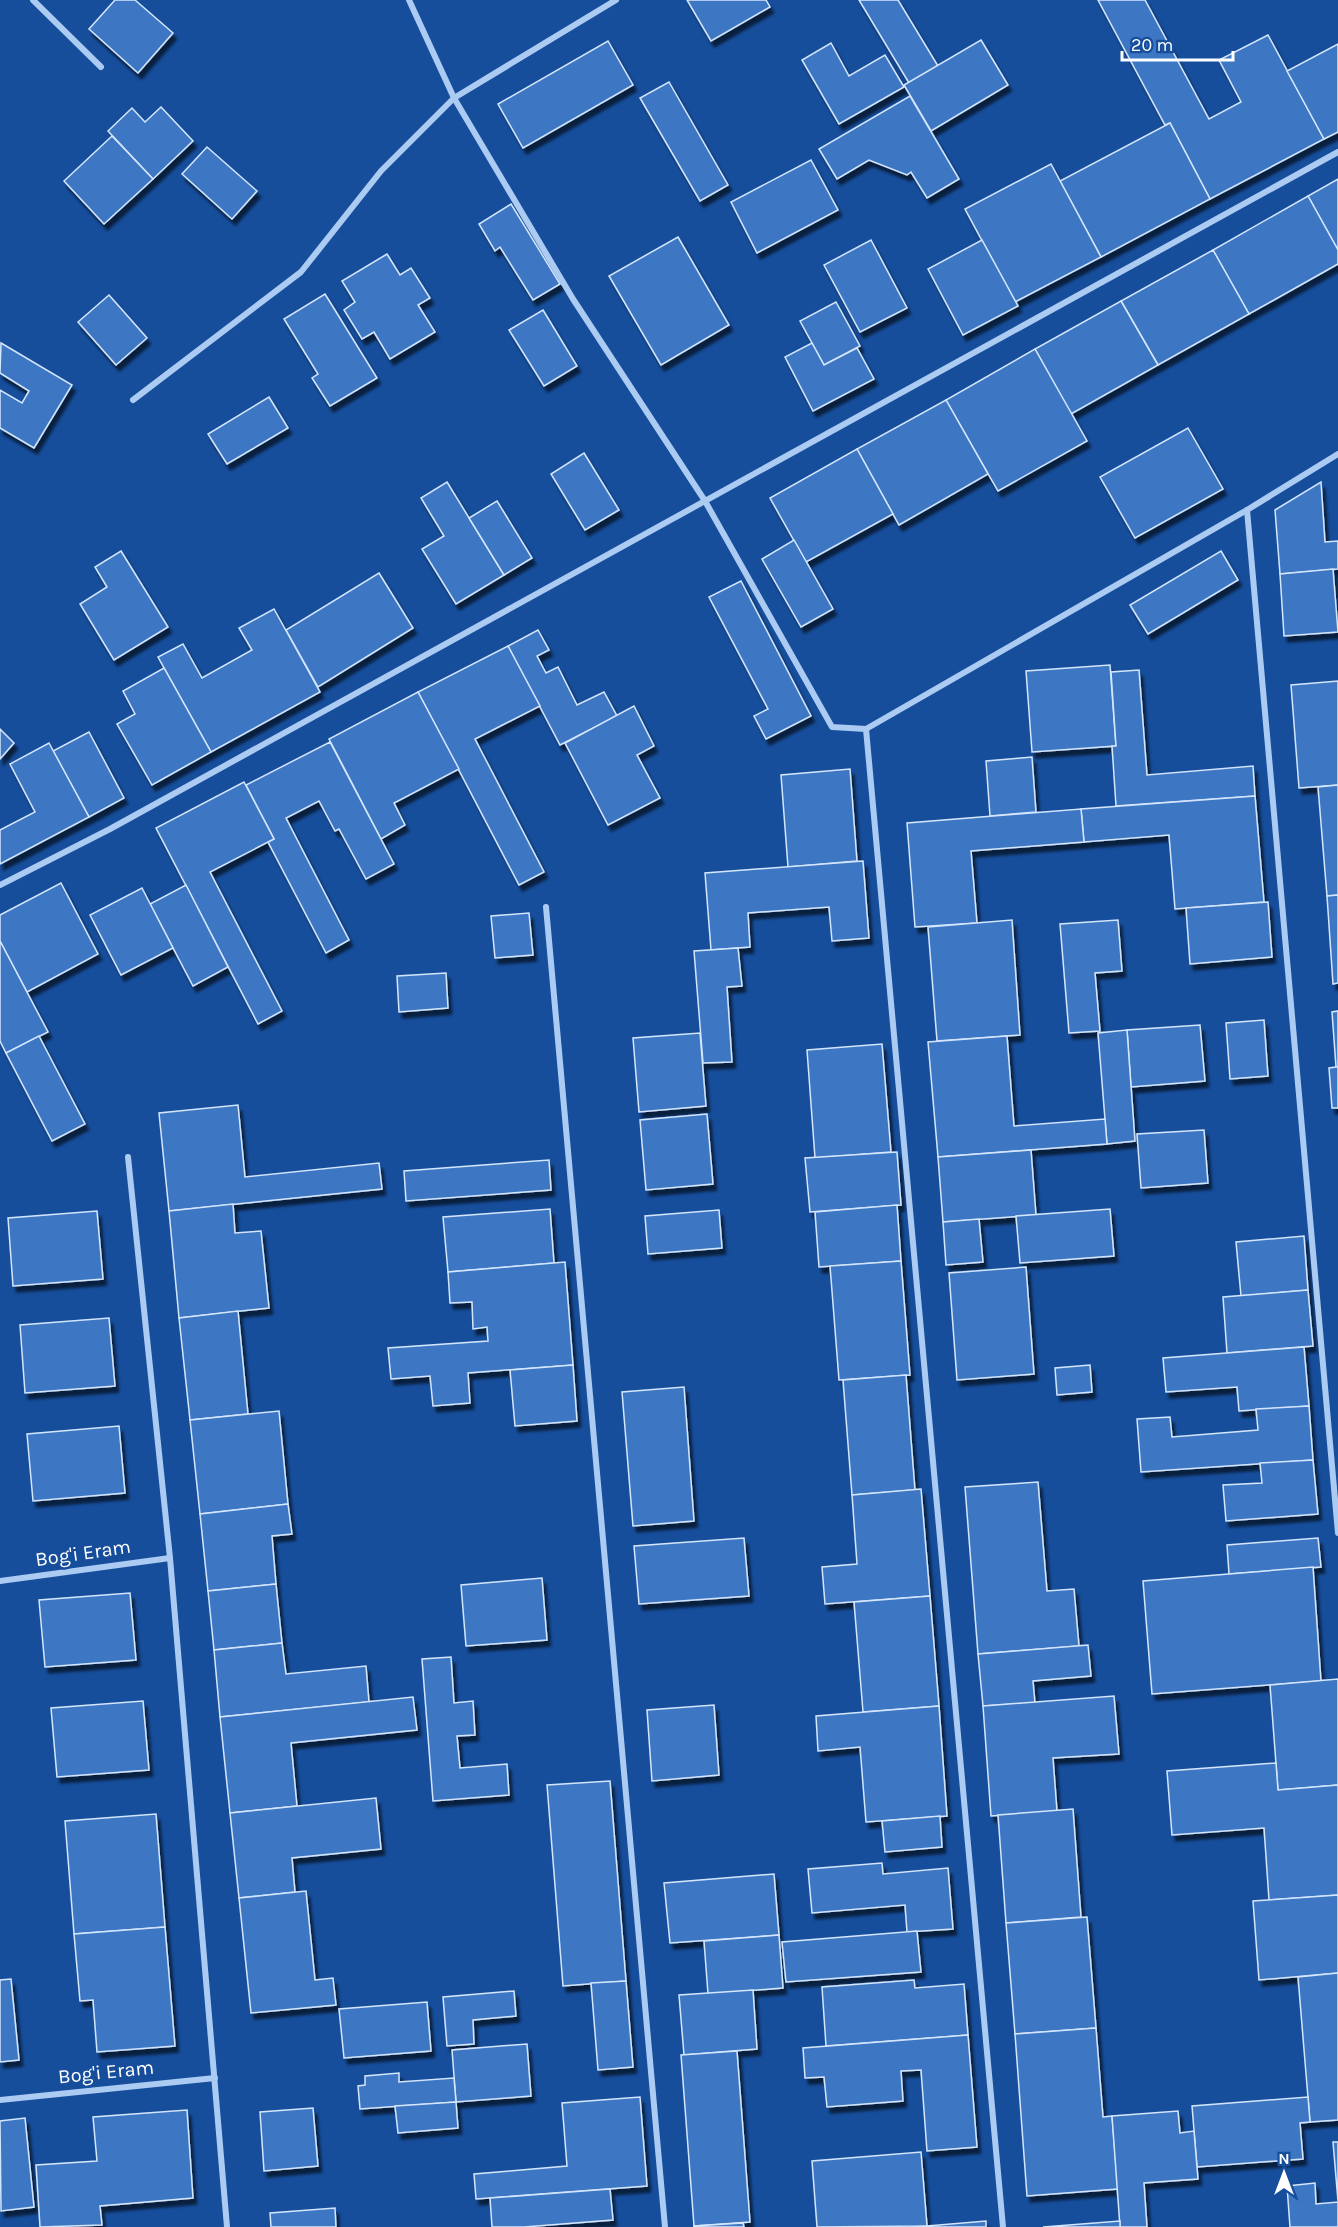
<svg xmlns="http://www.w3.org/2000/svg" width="1338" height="2227" font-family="Karla,sans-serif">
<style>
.building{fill:#3e77c3;stroke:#d4e6fd;stroke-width:1.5;filter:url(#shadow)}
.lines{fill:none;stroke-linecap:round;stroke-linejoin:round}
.minor{stroke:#accbf3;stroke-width:6}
.labels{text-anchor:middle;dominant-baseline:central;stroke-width:5;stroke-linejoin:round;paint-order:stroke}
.street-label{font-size:20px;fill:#fff;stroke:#164e9c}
</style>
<defs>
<filter id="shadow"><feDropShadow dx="3.5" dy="6" stdDeviation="1.5" flood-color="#0009"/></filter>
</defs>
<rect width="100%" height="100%" fill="#164e9c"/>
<g class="building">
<path d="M115,0H135L173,33L138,73L89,29Z"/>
<path d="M687,0H766L770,7L711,41Z"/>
<path d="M859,0H898L938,66L909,83Z"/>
<path d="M1098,0H1145L1209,119L1241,102L1219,60L1268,35L1324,139L1210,199L1170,123L1165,125Z"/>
<path d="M981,40L1008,85L931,131L904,85Z"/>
<path d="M608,41L633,85L523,148L498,104Z"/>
<path d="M831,43L849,76L885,55L904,87L839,124L802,60Z"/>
<path d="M1338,44V132L1324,139L1287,71Z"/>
<path d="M669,82L728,185L700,201L640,98Z"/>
<path d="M910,96L959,179L927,198L911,172L907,175L869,160L837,179L819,149Z"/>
<path d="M161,107L193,141L153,179L108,131L132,108L145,122Z"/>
<path d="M1170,123L1210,199L1101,257L1060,181Z"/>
<path d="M112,136L153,179L104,224L64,181Z"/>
<path d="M207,147L257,191L232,219L182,174Z"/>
<path d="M811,160L838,210L757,253L731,202Z"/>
<path d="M1051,164L1101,257L1015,302L965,209Z"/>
<path d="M1338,179V250L1308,196Z"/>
<path d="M1308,196L1338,250V264L1249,314L1213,250Z"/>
<path d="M511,204L560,284L533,300L500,247L495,251L479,224Z"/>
<path d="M678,237L729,325L661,365L609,276Z"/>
<path d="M871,240L907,308L860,332L824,265Z"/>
<path d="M982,240L1018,306L963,335L928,269Z"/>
<path d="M1213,250L1249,314L1158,365L1121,301Z"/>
<path d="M387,254L400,275L411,268L430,298L418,305L435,332L390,359L374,332L362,339L344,310L355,302L342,281Z"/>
<path d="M325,294L377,378L330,406L312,378L318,374L284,319Z"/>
<path d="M109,295L147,338L116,365L78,322Z"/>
<path d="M1121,301L1158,365L1071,414L1035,349Z"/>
<path d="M836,302L860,346L824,365L800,321Z"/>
<path d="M543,310L577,366L544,386L509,330Z"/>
<path d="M1,343L72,385L34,448L0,428V390L22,403L29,391L0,373Z"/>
<path d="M812,343L824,365L857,348L874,379L813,411L785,357Z"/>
<path d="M1035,349L1087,441L998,491L946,400Z"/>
<path d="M269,397L288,428L227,464L208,434Z"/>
<path d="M946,400L988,474L899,525L857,449Z"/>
<path d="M1188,428L1223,489L1135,538L1100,477Z"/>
<path d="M857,449L893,514L806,562L770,498Z"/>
<path d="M584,453L619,510L585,530L551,474Z"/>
<path d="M447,482L504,575L456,604L422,549L444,536L421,498Z"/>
<path d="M1321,482L1325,542L1338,541V569L1280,574L1275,510Z"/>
<path d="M497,501L532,558L504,575L469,518Z"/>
<path d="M794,540L833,609L801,627L762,559Z"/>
<path d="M121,551L168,627L114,660L80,604L107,587L95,567Z"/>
<path d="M1221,551L1238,580L1148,634L1130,605Z"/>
<path d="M1333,569L1338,632L1284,636L1280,574Z"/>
<path d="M379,573L413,628L318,687L286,630Z"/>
<path d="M741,581L811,716L766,739L754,716L768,709L709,597Z"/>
<path d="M274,609L320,692L211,752L158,657L183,644L202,678L252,650L239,628Z"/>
<path d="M538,630L549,650L537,656L546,673L558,667L577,705L604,692L617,716L560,745L508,646Z"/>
<path d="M508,646L540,706L475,739L544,872L519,885L418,692Z"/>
<path d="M1110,665L1116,746L1032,752L1026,671Z"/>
<path d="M164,668L211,752L152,785L117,724L135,714L123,691Z"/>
<path d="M1139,670L1147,775L1253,766L1255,796L1116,806L1112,746H1116L1111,672Z"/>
<path d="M1338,681V785L1299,788L1291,685Z"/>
<path d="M418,692L459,769L394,803L405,825L381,839L329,739Z"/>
<path d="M634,706L654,746L637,755L660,798L608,825L565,743Z"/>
<path d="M0,729L14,743L0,759Z"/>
<path d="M89,732L124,798L89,817L53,751Z"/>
<path d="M330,742L394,864L366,879L339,829L335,831L319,801L286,818L349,940L326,953L268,842L274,839L246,785Z"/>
<path d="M49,743L89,817L0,864V830L35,812L10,764Z"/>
<path d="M1032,757L1036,812L990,816L986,761Z"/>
<path d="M850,769L857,861L788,867L781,775Z"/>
<path d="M244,782L274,839L210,872L282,1011L258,1024L156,828Z"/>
<path d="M1338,785V895L1327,896L1318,787Z"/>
<path d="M1255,796L1264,902L1175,909L1169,835L1084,842L1081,809Z"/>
<path d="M1081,809L1084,842L971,851L977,923L915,927L907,823Z"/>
<path d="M863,861L869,938L832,941L829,907L748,913L750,947L711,950L705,873Z"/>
<path d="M61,883L98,954L27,992L0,941V915Z"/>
<path d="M186,885L228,967L193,986L150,904Z"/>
<path d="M142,888L173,948L121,975L90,915Z"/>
<path d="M1338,895V983L1333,984L1327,896Z"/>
<path d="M1268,902L1272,957L1190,964L1186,908Z"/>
<path d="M529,913L533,955L495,958L491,916Z"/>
<path d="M1012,920L1020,1035L937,1041L928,927Z"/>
<path d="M1118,920L1122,971L1095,973L1100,1031L1069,1033L1060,924Z"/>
<path d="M0,941L48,1032L6,1053L0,1041Z"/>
<path d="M738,948L742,986L727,987L732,1062L703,1063L694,951Z"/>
<path d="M446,973L448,1008L399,1012L397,976Z"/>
<path d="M1338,1011V1067H1336L1332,1012Z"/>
<path d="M1264,1020L1268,1076L1230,1079L1226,1023Z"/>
<path d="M1200,1025L1205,1081L1131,1087L1127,1030Z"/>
<path d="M1127,1030L1135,1141L1107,1144L1098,1033Z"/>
<path d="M700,1033L706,1106L639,1112L633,1038Z"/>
<path d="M39,1036L85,1124L52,1141L6,1053Z"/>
<path d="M1007,1036L1014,1126L1105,1119L1107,1144L938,1157L928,1042Z"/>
<path d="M882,1044L891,1152L815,1158L807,1050Z"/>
<path d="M1336,1067H1338V1108H1332L1329,1068Z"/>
<path d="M238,1105L245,1177L379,1163L382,1189L169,1211L159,1113Z"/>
<path d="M707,1114L713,1184L646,1190L640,1120Z"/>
<path d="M1204,1130L1208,1183L1141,1188L1137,1134Z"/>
<path d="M1031,1150L1036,1215L943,1222L938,1157Z"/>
<path d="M897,1152L901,1205L810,1212L805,1158Z"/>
<path d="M549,1160L551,1190L406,1201L404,1171Z"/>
<path d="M233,1204L235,1233L261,1231L269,1308L179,1318L169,1211Z"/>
<path d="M897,1205L901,1261L819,1267L815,1212Z"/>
<path d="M550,1209L554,1263L448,1272L443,1217Z"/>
<path d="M1110,1209L1114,1256L1020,1263L1016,1216Z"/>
<path d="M719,1210L722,1248L648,1254L645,1216Z"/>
<path d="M97,1211L103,1279L13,1286L8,1218Z"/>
<path d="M979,1219L983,1262L946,1265L943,1222Z"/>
<path d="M1304,1236L1308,1290L1241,1296L1236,1242Z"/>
<path d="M901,1261L910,1375L839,1380L830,1266Z"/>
<path d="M565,1262L573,1365L468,1373L470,1403L433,1406L430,1376L391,1379L388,1348L488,1341L487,1327L473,1329L472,1302L450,1303L448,1272Z"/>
<path d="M1026,1267L1034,1374L957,1380L949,1273Z"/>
<path d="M1308,1290L1313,1346L1227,1353L1223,1297Z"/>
<path d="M238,1311L248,1414L190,1420L179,1318Z"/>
<path d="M109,1318L115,1386L25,1393L20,1325Z"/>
<path d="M1304,1347L1309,1406L1239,1411L1237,1387L1166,1392L1163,1358Z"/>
<path d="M573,1365L577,1421L515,1426L510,1370Z"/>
<path d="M1090,1365L1092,1392L1057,1395L1055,1368Z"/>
<path d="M906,1375L915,1490L852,1495L843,1380Z"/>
<path d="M684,1387L694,1521L633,1526L622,1392Z"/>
<path d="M1309,1406L1313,1460L1141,1472L1137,1419L1170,1417L1172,1437L1258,1430L1256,1409Z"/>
<path d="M279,1411L288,1504L200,1514L190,1420Z"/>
<path d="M119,1426L125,1493L33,1501L27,1434Z"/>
<path d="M1313,1460L1318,1514L1226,1521L1223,1485L1262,1483L1260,1463Z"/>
<path d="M1038,1482L1047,1591L1074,1589L1079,1646L978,1654L965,1487Z"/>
<path d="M921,1489L930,1596L825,1604L822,1567L857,1564L852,1495Z"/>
<path d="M288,1504L292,1534L272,1536L276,1584L208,1591L200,1514Z"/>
<path d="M744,1538L749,1596L639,1604L634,1546Z"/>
<path d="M1318,1538L1321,1567L1229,1574L1227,1545Z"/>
<path d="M1313,1567L1321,1681L1152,1694L1143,1581Z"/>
<path d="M542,1578L547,1640L466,1646L461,1585Z"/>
<path d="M276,1584L282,1643L214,1650L208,1591Z"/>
<path d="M130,1593L136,1660L45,1667L39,1600Z"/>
<path d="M930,1596L939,1706L863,1712L854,1602Z"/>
<path d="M282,1643L286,1674L366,1666L369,1702L220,1717L214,1650Z"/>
<path d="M1088,1645L1091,1676L1033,1681L1035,1703L983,1706L978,1654Z"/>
<path d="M451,1657L454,1703L473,1701L475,1735L457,1736L460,1768L507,1764L509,1795L433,1801L422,1659Z"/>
<path d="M1338,1679V1785L1278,1790L1270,1685Z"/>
<path d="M1114,1696L1119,1754L1053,1758L1057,1811L991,1816L983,1706Z"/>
<path d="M413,1697L417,1730L291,1743L297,1806L230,1813L220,1717Z"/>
<path d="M143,1701L149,1770L57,1777L51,1708Z"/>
<path d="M714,1705L719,1775L652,1781L647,1710Z"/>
<path d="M939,1706L947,1816L866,1822L860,1747L818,1751L816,1716Z"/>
<path d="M1276,1763L1278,1790L1338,1785V1895L1269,1900L1264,1828L1172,1835L1167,1771Z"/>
<path d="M610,1781L626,1981L563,1986L547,1785Z"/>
<path d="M376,1798L381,1849L292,1858L295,1892L239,1898L230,1813Z"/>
<path d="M1073,1809L1081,1917L1006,1923L998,1815Z"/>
<path d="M156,1814L165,1927L74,1934L65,1821Z"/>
<path d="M940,1816L942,1847L885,1852L882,1821Z"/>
<path d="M882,1863L883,1874L948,1868L953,1929L907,1932L905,1905L812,1913L808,1869Z"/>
<path d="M774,1874L779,1935L670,1943L664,1883Z"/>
<path d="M306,1891L315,1980L333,1978L336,2005L251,2013L239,1898Z"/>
<path d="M1338,1895V1973L1259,1980L1253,1901Z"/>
<path d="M1087,1917L1096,2028L1015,2034L1006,1923Z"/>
<path d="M165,1927L175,2046L97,2052L93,2000L80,2001L74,1934Z"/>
<path d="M917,1931L921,1972L786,1982L782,1942Z"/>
<path d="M779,1935L783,1988L708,1994L704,1941Z"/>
<path d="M1338,1973V2120L1310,2122L1298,1977Z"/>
<path d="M11,1979L19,2060L0,2062V1980Z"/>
<path d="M914,1980L915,1988L964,1984L968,2035L826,2046L822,1987Z"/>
<path d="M626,1981L633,2067L598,2070L591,1983Z"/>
<path d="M753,1990L757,2049L684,2055L679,1995Z"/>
<path d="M514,1991L516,2016L473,2020L474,2044L447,2046L443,1997Z"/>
<path d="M427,2002L431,2051L344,2058L339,2009Z"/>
<path d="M1096,2028L1103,2117L1112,2116L1118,2189L1027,2196L1015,2034Z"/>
<path d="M968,2035L977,2147L927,2151L921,2070L901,2071L903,2101L827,2107L824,2077L805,2078L803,2048Z"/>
<path d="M527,2044L531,2096L456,2102L452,2050Z"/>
<path d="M737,2051L750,2222L694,2226L681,2055Z"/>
<path d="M399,2073V2082L454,2078L456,2102L360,2109L358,2086L365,2085V2076Z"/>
<path d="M640,2097L647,2186L476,2199L474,2174L567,2166L562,2103Z"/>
<path d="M1308,2097L1310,2122L1300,2123L1303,2159L1197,2167L1192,2106Z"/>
<path d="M456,2102L458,2128L398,2133L395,2106Z"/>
<path d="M313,2108L318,2166L264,2171L260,2112Z"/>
<path d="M187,2110L193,2198L100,2206L102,2225L40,2227L36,2165L97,2161L93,2117Z"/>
<path d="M1178,2111L1180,2133L1194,2131L1198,2179L1144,2183L1147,2227H1120L1112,2116Z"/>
<path d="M25,2118L34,2207L1,2211L0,2121Z"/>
<path d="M1333,2142H1338V2201Z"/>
<path d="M921,2152L927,2226L817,2227L812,2161Z"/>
<path d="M1315,2183L1316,2204L1338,2202V2227H1290L1287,2186Z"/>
<path d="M610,2189L613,2220L524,2227H492L490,2198Z"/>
<path d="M335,2208L336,2227H271L270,2213Z"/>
<path d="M986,2221V2227H910L927,2226Z"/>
<path d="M1120,2221V2227H1043Z"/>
<path d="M743,2223L744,2227H694V2226Z"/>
</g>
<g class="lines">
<g class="minor">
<path d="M33,0L101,67"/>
<path d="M409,0L454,98L573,299L705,501L832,727L866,729L1247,510L1338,454"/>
<path d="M133,400L301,272L381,171L454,98L616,0"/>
<path d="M1247,510L1338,1533"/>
<path d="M866,729L1003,2227"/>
<path d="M0,885L110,829L1338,152"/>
<path d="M546,907L665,2227"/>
<path d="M128,1157L170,1558L227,2227"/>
<path d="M0,1581L170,1558"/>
<path d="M0,2100L215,2078"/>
</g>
</g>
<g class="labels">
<g class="street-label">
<text transform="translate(83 1553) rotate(-8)">Bog'i Eram</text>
<text transform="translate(106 2072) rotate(-6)">Bog'i Eram</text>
</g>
</g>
<g transform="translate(1284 2173)" stroke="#164e9c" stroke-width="4.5" paint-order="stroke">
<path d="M0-4.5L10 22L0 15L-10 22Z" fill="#ffffff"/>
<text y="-9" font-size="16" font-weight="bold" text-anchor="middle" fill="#ffffff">N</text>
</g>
<path d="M1122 51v9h111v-9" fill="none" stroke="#ffffff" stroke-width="3"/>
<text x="1131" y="51" font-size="18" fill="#ffffff" stroke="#164e9c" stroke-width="4.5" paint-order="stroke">20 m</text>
</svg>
